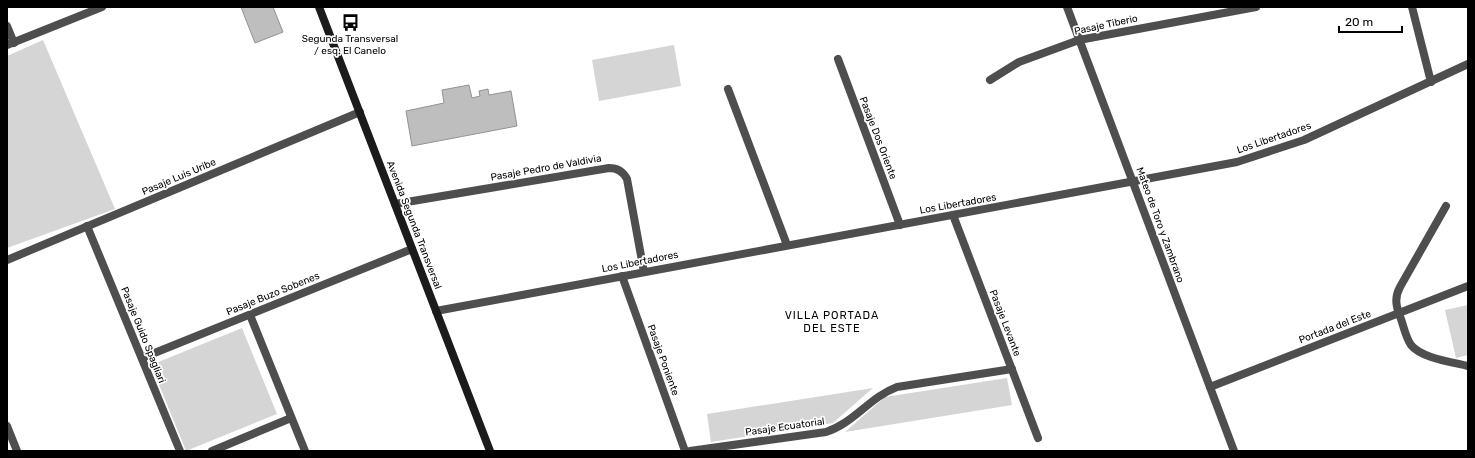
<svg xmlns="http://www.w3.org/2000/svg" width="1475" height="458" font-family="Rubik,sans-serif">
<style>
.green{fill:#d5d5d5}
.building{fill:#bebebe;stroke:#929292}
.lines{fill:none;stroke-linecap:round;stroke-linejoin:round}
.minor{stroke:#4e4e4e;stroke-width:8}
.secondary{stroke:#1b1b1b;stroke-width:8}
.labels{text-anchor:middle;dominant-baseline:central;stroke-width:3.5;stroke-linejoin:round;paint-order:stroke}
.street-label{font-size:10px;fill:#000;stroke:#fff}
.poi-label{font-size:10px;fill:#000;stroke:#fff}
.neighbourhood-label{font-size:11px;letter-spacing:1px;fill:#000;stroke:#fff}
</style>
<rect width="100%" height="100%" fill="#fff"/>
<g class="green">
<path d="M43,40L115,209L7,248V56Z"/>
<path d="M674,45L681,86L599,101L592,60Z"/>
<path d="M1468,305V355L1456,358L1445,310Z"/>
<path d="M242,328L277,414L186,451L151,365Z"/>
<path d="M1007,378L1012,405L845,432L885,397Z"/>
<path d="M873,388L833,423L711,442L707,414Z"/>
</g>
<g class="building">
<path d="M241,7H273L283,32L255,43Z"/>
<path d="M469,85L472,98L480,96L479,91L488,89L489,95L511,91L517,126L412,146L406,111L444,103L442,90Z"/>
</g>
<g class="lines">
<g class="minor">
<path d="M1067,7L1234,451"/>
<path d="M1412,7L1431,82"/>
<path d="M7,26L14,43"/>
<path d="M7,45L102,7"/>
<path d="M838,59L900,225"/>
<path d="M990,80L1019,62L1079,40L1256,7"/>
<path d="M728,89L787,245"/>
<path d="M395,204L609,168C617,168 623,171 627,179L644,272"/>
<path d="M1446,206L1400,287C1394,298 1396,307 1401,319C1404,328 1406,338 1411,345C1421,358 1452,362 1468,366"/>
<path d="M953,215L1038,438"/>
<path d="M87,226L180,451"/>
<path d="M7,260L360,112"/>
<path d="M622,276L685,451"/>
<path d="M436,311L1237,162L1304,140L1468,64"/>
<path d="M250,315L305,451"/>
<path d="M142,358L412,249"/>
<path d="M1210,387L1468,286"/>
<path d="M7,426L17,451"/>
<path d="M212,451L291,418"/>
<path d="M690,451L826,432C854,423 870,397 897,387L1012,369"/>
</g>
<path class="secondary" d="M319,7L490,451"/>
</g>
<defs>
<symbol id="bus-bare" viewBox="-9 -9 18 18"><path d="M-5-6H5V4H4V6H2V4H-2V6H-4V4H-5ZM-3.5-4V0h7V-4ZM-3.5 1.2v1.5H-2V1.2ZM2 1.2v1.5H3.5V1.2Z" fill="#000" stroke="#fff" stroke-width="2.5" paint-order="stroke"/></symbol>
</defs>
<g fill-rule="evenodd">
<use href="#bus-bare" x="338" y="10" width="25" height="25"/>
</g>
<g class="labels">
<g class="street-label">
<text transform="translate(1106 25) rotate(-12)">Pasaje Tiberio</text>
<text transform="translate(878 138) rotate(69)">Pasaje Dos Oriente</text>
<text transform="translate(1274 138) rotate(-19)">Los Libertadores</text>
<text transform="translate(546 168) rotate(-10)">Pasaje Pedro de Valdivia</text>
<text transform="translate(179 177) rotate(-23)">Pasaje Luis Uribe</text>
<text transform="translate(958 204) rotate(-10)">Los Libertadores</text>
<text transform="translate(414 225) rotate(69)">Avenida Segunda Transversal</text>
<text transform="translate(1160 225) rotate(70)">Mateo de Toro y Zambrano</text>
<text transform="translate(640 262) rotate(-11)">Los Libertadores</text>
<text transform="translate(273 294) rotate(-22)">Pasaje Buzo Sobenes</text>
<text transform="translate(1005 323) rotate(69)">Pasaje Levante</text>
<text transform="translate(1335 327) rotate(-21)">Portada del Este</text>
<text transform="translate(143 335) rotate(68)">Pasaje Guido Spagliari</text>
<text transform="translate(663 360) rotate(70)">Pasaje Poniente</text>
<text transform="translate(785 427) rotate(-8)">Pasaje Ecuatorial</text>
</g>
<g class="poi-label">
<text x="350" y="39">Segunda Transversal<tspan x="350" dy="12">/ esq. El Canelo</tspan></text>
</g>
<g class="neighbourhood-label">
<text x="832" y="315">VILLA PORTADA<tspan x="832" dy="13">DEL ESTE</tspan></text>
</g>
</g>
<rect width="1475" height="458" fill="none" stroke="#000000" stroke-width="16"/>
<path d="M1339 26v6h63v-6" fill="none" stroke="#000000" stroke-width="2"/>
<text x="1345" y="26" font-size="12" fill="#000000" stroke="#ffffff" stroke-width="3" paint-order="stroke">20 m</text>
</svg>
